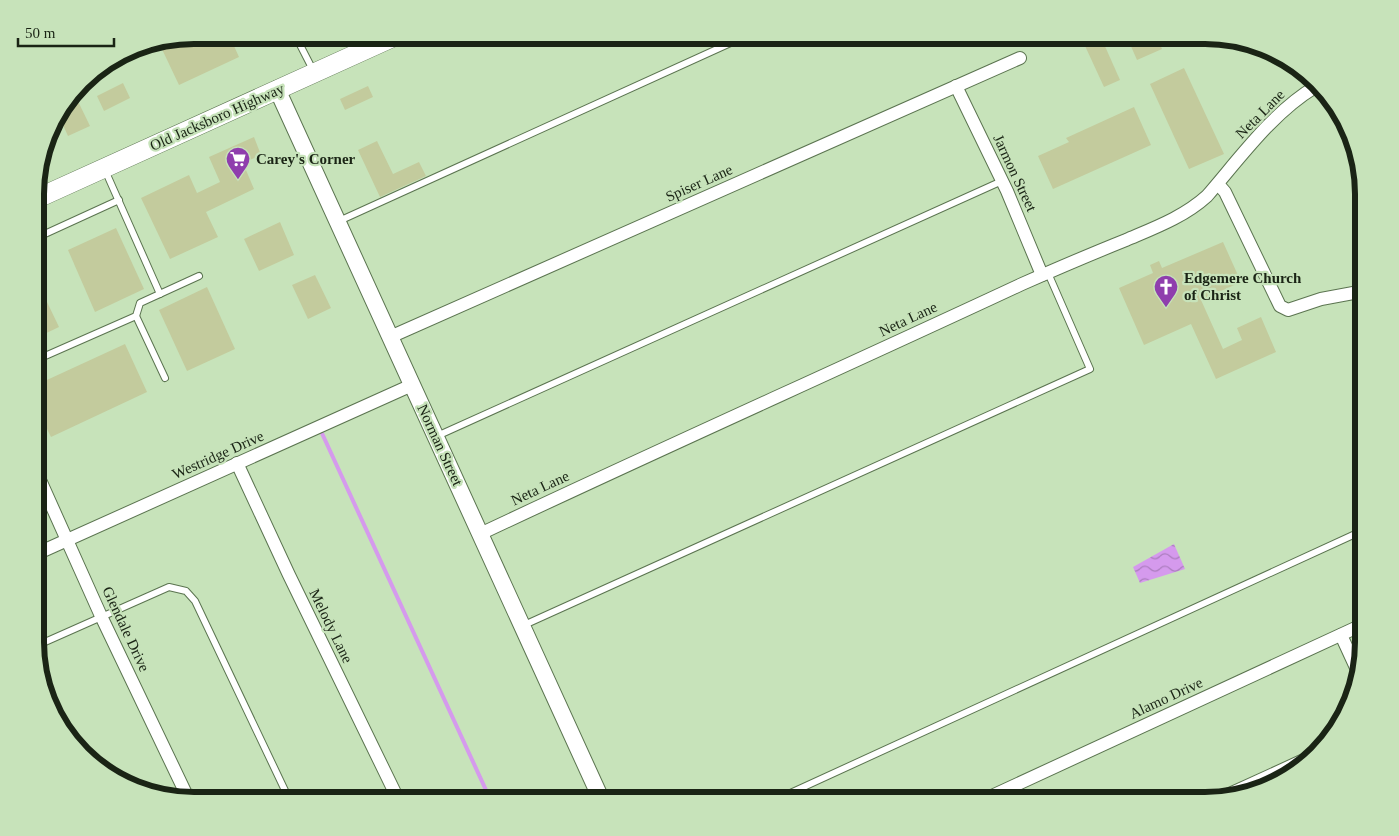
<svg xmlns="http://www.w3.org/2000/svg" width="1399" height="836" font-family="'Times New Roman',serif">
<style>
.water{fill:url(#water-waves)}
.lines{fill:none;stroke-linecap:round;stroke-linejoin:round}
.stream{stroke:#d59aed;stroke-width:4}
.building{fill:#c3cb9d}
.service-casing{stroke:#5b7450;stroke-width:8}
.minor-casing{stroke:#5b7450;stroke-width:14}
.tertiary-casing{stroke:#5b7450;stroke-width:18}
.secondary-casing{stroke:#5b7450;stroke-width:20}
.service{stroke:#fff;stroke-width:6}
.minor{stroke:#fff;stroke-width:12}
.tertiary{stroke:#fff;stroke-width:16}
.secondary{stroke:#fff;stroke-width:19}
.labels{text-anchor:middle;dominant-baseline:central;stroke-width:4.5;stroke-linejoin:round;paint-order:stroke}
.street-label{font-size:15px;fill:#1a2415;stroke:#c7e3ba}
.poi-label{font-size:15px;font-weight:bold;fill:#1a2415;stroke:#c7e3ba;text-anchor:start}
.rim{fill:none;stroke:#1a2415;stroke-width:6}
</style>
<defs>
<pattern id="water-waves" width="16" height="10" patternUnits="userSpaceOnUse" patternTransform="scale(1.25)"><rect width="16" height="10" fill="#d59aed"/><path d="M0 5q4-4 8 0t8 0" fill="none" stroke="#ac7dbf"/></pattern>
</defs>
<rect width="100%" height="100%" fill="#c7e3ba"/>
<path class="water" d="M1174,544L1185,569L1140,583L1133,567Z"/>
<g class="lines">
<path class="stream" d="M320,429L491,801"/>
</g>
<g class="building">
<path d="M206,35H229L239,57L179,85L160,45L173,39L189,36L192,42Z"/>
<path d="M1080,35H1100L1120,80L1104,87Z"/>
<path d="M1126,35H1156L1162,49L1137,60Z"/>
<path d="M1184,68L1224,154L1189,169L1150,84Z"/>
<path d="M123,83L130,98L104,111L97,96Z"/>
<path d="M368,86L373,97L345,110L340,99Z"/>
<path d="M74,93L90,126L68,136L58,114Z"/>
<path d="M1134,107L1151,145L1053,189L1038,156L1069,142L1066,138Z"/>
<path d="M254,137L261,155L243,163L254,189L206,212L218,237L170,259L141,198L189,175L197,193L220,182L209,157Z"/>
<path d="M377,141L393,174L419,162L426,176L380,197L358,150Z"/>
<path d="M280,222L294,255L259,271L244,239Z"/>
<path d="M116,228L144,289L95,312L68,250Z"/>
<path d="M1223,242L1241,282L1201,300L1223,349L1242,340L1237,328L1261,317L1276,352L1216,379L1191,324L1144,345L1119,288L1153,273L1150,265L1159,261L1162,268Z"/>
<path d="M315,275L331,308L308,319L292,285Z"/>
<path d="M36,279L59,327L36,338Z"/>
<path d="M207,287L235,349L187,371L159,310Z"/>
<path d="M125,344L147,392L51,437L36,407V385Z"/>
</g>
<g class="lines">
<defs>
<g id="service">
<path d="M295,35L314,72"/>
<path d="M363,35L369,47"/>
<path d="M299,42L313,35"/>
<path d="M105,170L160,294"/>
<path d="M339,221L748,35"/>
<path d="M36,238L119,200"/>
<path d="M136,316L165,378"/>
<path d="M36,360L136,316L140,303L199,276"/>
<path d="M437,436L1002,181"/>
<path d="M522,626L1090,369L1048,273"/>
<path d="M36,646L169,587L186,591L195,601L290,801"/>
<path d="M773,801L1364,530"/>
<path d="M1207,801L1312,753"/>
</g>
<g id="minor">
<path d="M956,86L1007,191L1042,275"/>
<path d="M1218,184L1225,192L1280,306L1288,310L1321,299L1364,291"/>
<path d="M390,337L1020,58"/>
<path d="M237,463L289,575L399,801"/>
<path d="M36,471L101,616L189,800"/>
<path d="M480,534C660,449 842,368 1022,284C1056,269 1091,254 1126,240C1154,228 1184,217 1207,196C1240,158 1272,113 1315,87"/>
<path d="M36,554L412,385"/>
<path d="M1341,635L1358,672"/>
<path d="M981,801L1364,624"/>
</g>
<path id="tertiary" d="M277,89L602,801"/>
<path id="secondary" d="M36,199L398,35"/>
</defs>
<use href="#service" class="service-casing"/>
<use href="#minor" class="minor-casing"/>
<use href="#tertiary" class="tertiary-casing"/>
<use href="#secondary" class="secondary-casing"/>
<use href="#service" class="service"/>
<use href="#minor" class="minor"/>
<use href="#tertiary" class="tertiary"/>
<use href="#secondary" class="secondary"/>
</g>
<defs>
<symbol id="supermarket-pin" viewBox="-11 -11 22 30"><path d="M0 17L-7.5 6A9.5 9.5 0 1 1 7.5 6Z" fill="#8f3ead" stroke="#c7e3ba"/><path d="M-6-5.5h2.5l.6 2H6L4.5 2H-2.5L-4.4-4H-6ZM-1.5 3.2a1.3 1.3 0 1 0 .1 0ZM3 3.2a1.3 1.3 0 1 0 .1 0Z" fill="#fff"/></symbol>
<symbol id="church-pin" viewBox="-11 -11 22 30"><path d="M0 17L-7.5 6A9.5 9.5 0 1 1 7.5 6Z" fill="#8f3ead" stroke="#c7e3ba"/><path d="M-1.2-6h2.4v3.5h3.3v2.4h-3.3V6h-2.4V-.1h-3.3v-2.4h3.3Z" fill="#fff"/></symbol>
</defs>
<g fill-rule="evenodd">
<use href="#supermarket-pin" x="224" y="145" width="28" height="38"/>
<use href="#church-pin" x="1152" y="273" width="28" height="38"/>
</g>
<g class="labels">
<g class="street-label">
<text transform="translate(1260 114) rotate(-45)">Neta Lane</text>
<text transform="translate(217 117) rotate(-24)">Old Jacksboro Highway</text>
<text transform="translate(1015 173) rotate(65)">Jarmon Street</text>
<text transform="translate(699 183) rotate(-24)">Spiser Lane</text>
<text transform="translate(908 319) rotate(-25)">Neta Lane</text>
<text transform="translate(440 445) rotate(65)">Norman Street</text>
<text transform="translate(218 455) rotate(-24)">Westridge Drive</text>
<text transform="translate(540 488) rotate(-25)">Neta Lane</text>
<text transform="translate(331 626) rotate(64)">Melody Lane</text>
<text transform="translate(126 629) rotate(65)">Glendale Drive</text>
<text transform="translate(1166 698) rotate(-25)">Alamo Drive</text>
</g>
<g class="poi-label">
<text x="256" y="159">Carey's Corner</text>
<text x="1184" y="278">Edgemere Church<tspan x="1184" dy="17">of Christ</tspan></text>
</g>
</g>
<path d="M0 0H1399V836H0ZM194 44H1205A150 150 0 0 1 1355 194V642A150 150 0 0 1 1205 792H194A150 150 0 0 1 44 642V194A150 150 0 0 1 194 44Z" fill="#c7e3ba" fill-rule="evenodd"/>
<path class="rim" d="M194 44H1205A150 150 0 0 1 1355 194V642A150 150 0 0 1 1205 792H194A150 150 0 0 1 44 642V194A150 150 0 0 1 194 44Z"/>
<path d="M18 38v8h96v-8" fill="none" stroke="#1a2415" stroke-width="2.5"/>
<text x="25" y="38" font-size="15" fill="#1a2415" stroke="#c7e3ba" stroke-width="4" paint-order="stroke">50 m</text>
</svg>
